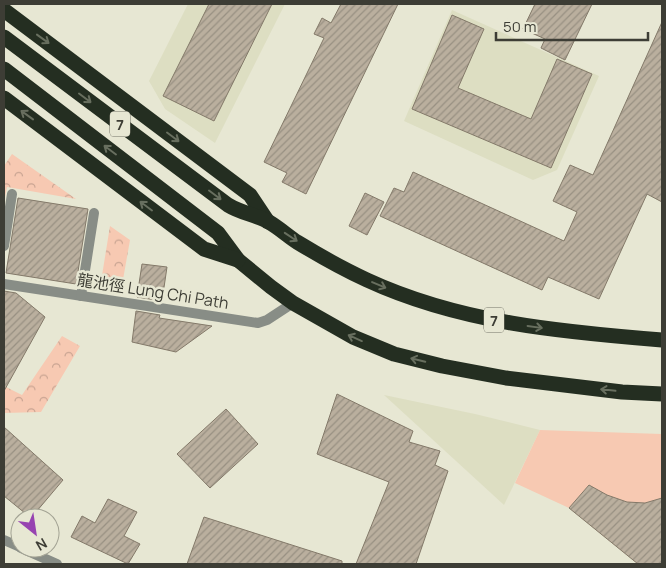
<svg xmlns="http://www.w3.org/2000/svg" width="666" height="568" font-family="Manrope,'Noto Sans TC',sans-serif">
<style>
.built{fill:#dddec2}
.grass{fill:#f7c9b2}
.forest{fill:url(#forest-crowns)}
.building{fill:url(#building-hatch);stroke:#837969}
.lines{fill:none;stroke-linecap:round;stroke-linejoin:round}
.street{stroke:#888d86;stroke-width:10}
.highway{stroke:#242e21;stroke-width:15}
.oneway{stroke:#686f5f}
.labels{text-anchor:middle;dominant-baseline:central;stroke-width:5;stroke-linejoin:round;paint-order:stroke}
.shield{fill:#e7e7d3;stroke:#707064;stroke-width:1}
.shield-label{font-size:15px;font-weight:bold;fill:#3d3d35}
.street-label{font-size:16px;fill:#3d3d35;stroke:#e7e7d3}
</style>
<defs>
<pattern id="forest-crowns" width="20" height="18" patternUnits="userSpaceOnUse" patternTransform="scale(1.25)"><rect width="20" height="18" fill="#f7c9b2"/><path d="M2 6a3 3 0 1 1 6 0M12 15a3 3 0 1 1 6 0" fill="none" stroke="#c9a492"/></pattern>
<pattern id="building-hatch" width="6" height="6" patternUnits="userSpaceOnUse" patternTransform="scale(1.25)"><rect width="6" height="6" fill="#baaf9e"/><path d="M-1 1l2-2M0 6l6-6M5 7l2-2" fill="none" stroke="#989082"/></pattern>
</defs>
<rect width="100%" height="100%" fill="#e7e7d3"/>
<g class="built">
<path d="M188,4H285L215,143L165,109L149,81Z"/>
<path d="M452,10L599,76L557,170L533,180L404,121Z"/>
<path d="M384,395L475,414L540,430L504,505Z"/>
</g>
<path class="grass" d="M540,430L662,434V564H638L569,508L515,483Z"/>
<g class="forest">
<path d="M12,154L76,199L7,187L4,202V166Z"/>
<path d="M110,226L130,240L121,291L100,288Z"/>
<path d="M62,336L80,346L41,412L4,413V386L22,395Z"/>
</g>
<g class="building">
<path d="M209,4H272L214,121L163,96Z"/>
<path d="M341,4H398L306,194L282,182L287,173L264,162L324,38L314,34L322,18L331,23Z"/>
<path d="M535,4H592L565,60L541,48L545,39L523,29Z"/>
<path d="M452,15L484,29L458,88L531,119L557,59L592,74L551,168L412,109Z"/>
<path d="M662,22V202L647,194L599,299L548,277L542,290L380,216L394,188L404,192L413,172L564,241L577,212L553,201L570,165L593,175Z"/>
<path d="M365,193L384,202L367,235L349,226Z"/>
<path d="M18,198L88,209L76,284L6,273Z"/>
<path d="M142,264L167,267L162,301L137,297Z"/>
<path d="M4,291L16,293L45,317L4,391Z"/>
<path d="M136,311L160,315L159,318L212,326L176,352L132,342Z"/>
<path d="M337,394L413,431L409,442L440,451L435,465L448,471L416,564H356L389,482L317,454Z"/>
<path d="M226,409L258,444L210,488L177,454Z"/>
<path d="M4,427L63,480L31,518L4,496Z"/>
<path d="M589,485L607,495L627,502L645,503L662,498V564H638L569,508Z"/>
<path d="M108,499L137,512L124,536L140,544L128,564L71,537L82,516L95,523Z"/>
<path d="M204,517L342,561V564H187Z"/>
</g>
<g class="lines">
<g class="street">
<path d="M4,246L12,194"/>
<path d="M4,284L258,323L267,320L293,303"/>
<path d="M81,296L94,213"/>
<path d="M4,540L20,547"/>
<path d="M21,548L57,564"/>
</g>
<g class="highway">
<path d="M4,10L250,195L268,222"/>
<path d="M4,37L228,205C241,213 256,215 269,222C279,228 288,236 297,242C320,256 343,269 367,280C460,323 562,332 662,340"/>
<path d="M4,69L218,233L238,260L271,287L293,303L353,337L394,354L442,366L506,378L622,392L662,394"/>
<path d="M4,98L204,249L238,260"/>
</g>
</g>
<defs><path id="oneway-shaft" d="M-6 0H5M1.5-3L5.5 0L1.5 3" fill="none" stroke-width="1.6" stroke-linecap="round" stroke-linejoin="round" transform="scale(1.25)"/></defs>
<g class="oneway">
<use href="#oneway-shaft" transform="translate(43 39) rotate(36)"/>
<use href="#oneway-shaft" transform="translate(85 98) rotate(37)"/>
<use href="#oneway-shaft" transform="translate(27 115) rotate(-144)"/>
<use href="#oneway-shaft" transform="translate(173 137) rotate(37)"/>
<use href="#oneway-shaft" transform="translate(110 150) rotate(-143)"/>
<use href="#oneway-shaft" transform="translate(215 195) rotate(37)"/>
<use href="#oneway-shaft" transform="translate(146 206) rotate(-143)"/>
<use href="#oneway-shaft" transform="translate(291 237) rotate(34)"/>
<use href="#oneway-shaft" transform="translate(379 285) rotate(23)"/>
<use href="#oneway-shaft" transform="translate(535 327) rotate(8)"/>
<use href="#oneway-shaft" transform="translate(355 338) rotate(-156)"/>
<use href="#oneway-shaft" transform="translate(418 360) rotate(-166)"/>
<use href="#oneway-shaft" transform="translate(608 390) rotate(-174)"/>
</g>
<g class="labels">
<g class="shield">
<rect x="110" y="111.5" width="20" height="25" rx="4"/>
<rect x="484" y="307.5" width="20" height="25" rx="4"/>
</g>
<g class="shield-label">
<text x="120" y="124">7</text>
<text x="494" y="320">7</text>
</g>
<g class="street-label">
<text transform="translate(153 291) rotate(9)">龍池徑 Lung Chi Path</text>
</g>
</g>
<rect width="666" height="568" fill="none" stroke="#3d3d35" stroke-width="10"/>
<g transform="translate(35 533) rotate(150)"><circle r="24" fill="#e7e7d3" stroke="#a3a394"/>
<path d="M0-4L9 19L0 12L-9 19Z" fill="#9743b1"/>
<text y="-8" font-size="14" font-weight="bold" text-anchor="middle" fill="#3d3d35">N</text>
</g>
<path d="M496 32v8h152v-8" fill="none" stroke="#3d3d35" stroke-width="2.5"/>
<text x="503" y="32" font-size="15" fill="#3d3d35" stroke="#e7e7d3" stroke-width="4" paint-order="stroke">50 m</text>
</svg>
